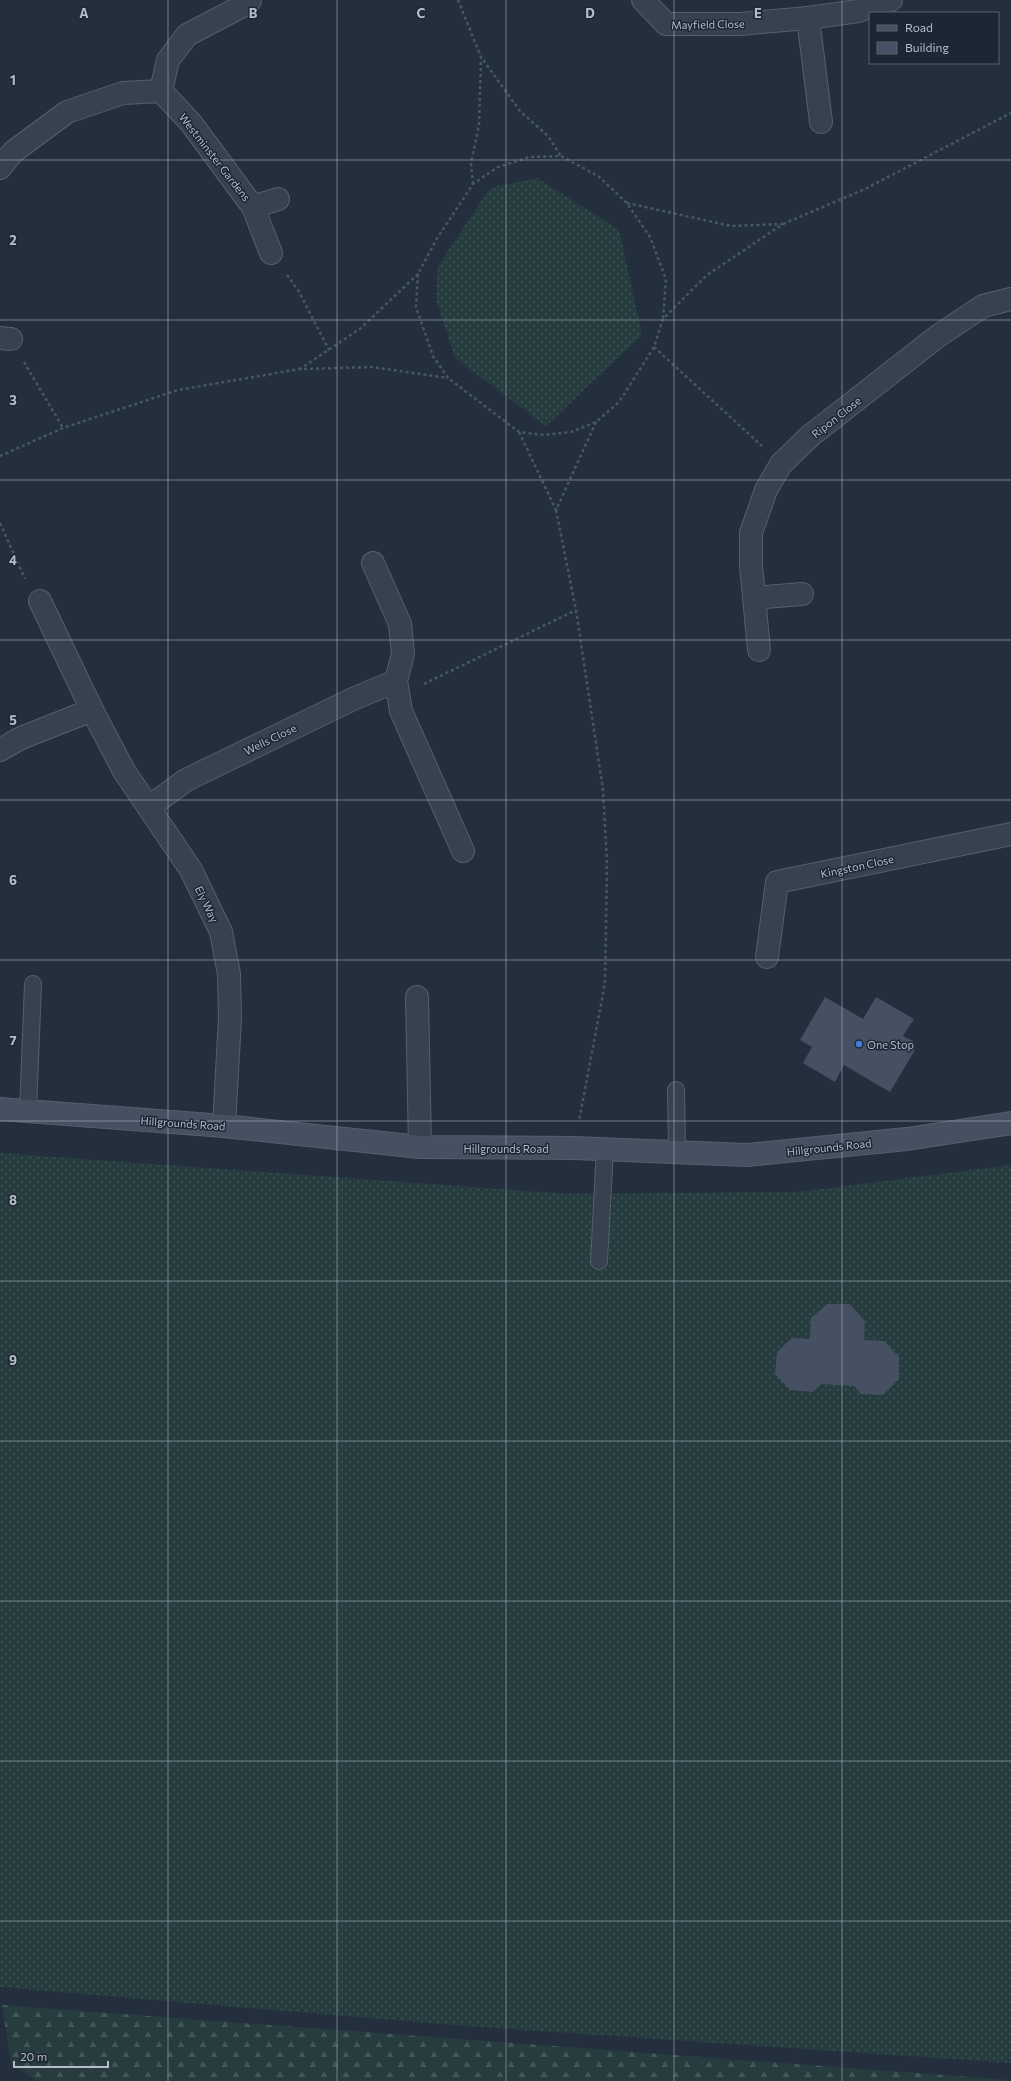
<svg xmlns="http://www.w3.org/2000/svg" width="1011" height="2081" font-family="Commissioner,sans-serif">
<style>
.grass{fill:url(#grass-dots)}
.forest{fill:url(#forest-firs)}
.building{fill:#455162}
.lines{fill:none;stroke-linecap:round;stroke-linejoin:round}
.lane-casing{stroke:#565f6c;stroke-width:18}
.street-casing{stroke:#565f6c;stroke-width:24}
.secondary-casing{stroke:#565f6c;stroke-width:24}
.path{stroke:#44595c;stroke-width:2.5;stroke-dasharray:3 3;stroke-linecap:butt}
.lane{stroke:#38414e;stroke-width:16}
.street{stroke:#38414e;stroke-width:22}
.secondary{stroke:#465061;stroke-width:22}
.grid{fill:none;stroke:#b4bcc9;stroke-width:1;stroke-opacity:0.55}
.shop-dot{fill:#3f7fe0;stroke:#1d2633;stroke-width:1.5}
.labels{text-anchor:middle;dominant-baseline:central;stroke-width:3;stroke-linejoin:round;paint-order:stroke}
.street-label{font-size:11px;fill:#b4bcc9;stroke:#1d2633}
.poi-label{font-size:11px;fill:#b4bcc9;stroke:#1d2633;text-anchor:start}
.grid-label{font-size:13px;text-anchor:middle;font-weight:bold;fill:#b4bcc9;stroke:#1d2633;stroke-width:3;stroke-linejoin:round;paint-order:stroke}
</style>
<defs>
<pattern id="grass-dots" width="8" height="8" patternUnits="userSpaceOnUse"><rect width="8" height="8" fill="#263c3f"/><path d="M2 2h.1M6 6h.1" fill="none" stroke="#435659" stroke-width="1.8" stroke-linecap="round"/></pattern>
<pattern id="forest-firs" width="22" height="20" patternUnits="userSpaceOnUse"><rect width="22" height="20" fill="#263c3f"/><path d="M5 1l3.5 6h-7zM16 11l3.5 6h-7z" fill="#435659"/></pattern>
</defs>
<rect width="100%" height="100%" fill="#242f3e"/>
<g class="grass">
<path d="M537,178L619,230L642,335L546,426L455,358L436,299L438,266L490,188Z"/>
<path d="M0,1153L568,1194L798,1192L1011,1165V2063L467,2026L0,1987Z"/>
</g>
<path class="forest" d="M2,2005L1011,2080V2081H37L11,2063Z"/>
<g class="building">
<path d="M825,997L863,1019L876,997L914,1019L903,1036L913,1041L910,1047L915,1050L890,1092L844,1065L835,1082L803,1063L812,1047L800,1040Z"/>
<path d="M827,1304H850L865,1321L864,1340L884,1341L899,1357V1379L883,1395L861,1394L854,1386L821,1384L813,1392L790,1390L775,1374L777,1352L792,1338L810,1339L811,1318Z"/>
</g>
<g class="lines">
<defs>
<g id="lane">
<path d="M676,1090L677,1152"/>
<path d="M28,1111L33,984"/>
<path d="M599,1261L605,1149"/>
</g>
<g id="street">
<path d="M643,0L666,24H740L808,18"/>
<path d="M161,91L168,60L187,35L248,3L250,0"/>
<path d="M821,122L808,18L858,11L891,0"/>
<path d="M0,168L13,152L67,112L123,93L161,91L191,123L253,207L271,253"/>
<path d="M253,207L278,199"/>
<path d="M0,338L11,339"/>
<path d="M373,563L400,624L403,654L396,681L401,711L463,851"/>
<path d="M754,598L802,594"/>
<path d="M40,601L92,710"/>
<path d="M759,650L751,565V533L766,490L781,464L810,436L938,336L983,306L1011,299"/>
<path d="M0,750L21,738L92,710L124,771L191,870L221,932L229,974L230,1018L224,1126"/>
<path d="M149,807L186,780L353,699L396,681"/>
<path d="M767,957L777,882L1011,834"/>
<path d="M417,997L420,1147"/>
</g>
<path id="secondary" d="M0,1109L224,1126L420,1147L574,1148L747,1155L907,1139L1011,1123"/>
</defs>
<use href="#lane" class="lane-casing"/>
<use href="#street" class="street-casing"/>
<use href="#secondary" class="secondary-casing"/>
<g class="path">
<path d="M458,0L481,57"/>
<path d="M473,184L471,163L479,125L481,57L520,111L548,136L561,156"/>
<path d="M627,203L731,226L783,224L707,275L663,319L654,347L619,402L596,422L571,432L544,435L519,432L448,378L433,356L416,307L418,274L436,240L473,184L498,167L530,157L561,156L598,176L627,203L650,237L666,279L663,319"/>
<path d="M783,224L865,189L1011,113"/>
<path d="M418,274L361,328L300,369L372,367L448,378"/>
<path d="M287,275L298,290L329,350"/>
<path d="M654,347L762,446"/>
<path d="M24,362L63,428"/>
<path d="M519,432L556,510L596,422"/>
<path d="M0,456L63,428L178,390L300,369"/>
<path d="M556,510L576,610L603,790L607,863L605,983L579,1121"/>
<path d="M0,523L25,579"/>
<path d="M424,684L576,610"/>
</g>
<use href="#lane" class="lane"/>
<use href="#street" class="street"/>
<use href="#secondary" class="secondary"/>
</g>
<path class="grid" d="M168,0V2081M337,0V2081M506,0V2081M674,0V2081M842,0V2081M0,160H1011M0,320H1011M0,480H1011M0,640H1011M0,800H1011M0,960H1011M0,1121H1011M0,1281H1011M0,1441H1011M0,1601H1011M0,1761H1011M0,1921H1011"/>
<circle class="shop-dot" cx="859" cy="1044" r="4"/>
<g class="labels">
<g class="street-label">
<text transform="translate(708 24) rotate(-1)">Mayfield Close</text>
<text transform="translate(215 157) rotate(52)">Westminster Gardens</text>
<text transform="translate(836 417) rotate(-38)">Ripon Close</text>
<text transform="translate(270 739) rotate(-26)">Wells Close</text>
<text transform="translate(857 866) rotate(-12)">Kingston Close</text>
<text transform="translate(207 904) rotate(64)">Ely Way</text>
<text transform="translate(183 1123) rotate(4)">Hillgrounds Road</text>
<text transform="translate(829 1147) rotate(-6)">Hillgrounds Road</text>
<text x="506" y="1148">Hillgrounds Road</text>
</g>
<g class="poi-label">
<text x="867" y="1044">One Stop</text>
</g>
</g>
<g class="grid-label">
<text x="84" y="18">A</text>
<text x="253" y="18">B</text>
<text x="421" y="18">C</text>
<text x="590" y="18">D</text>
<text x="758" y="18">E</text>
<text x="13" y="85">1</text>
<text x="13" y="245">2</text>
<text x="13" y="405">3</text>
<text x="13" y="565">4</text>
<text x="13" y="725">5</text>
<text x="13" y="885">6</text>
<text x="13" y="1045">7</text>
<text x="13" y="1205">8</text>
<text x="13" y="1365">9</text>
</g>
<rect x="869" y="12" width="130" height="52" fill="#1d2633" stroke="#59626f"/>
<rect x="877" y="25" width="20" height="6" fill="#465061" stroke="#59626f"/>
<text x="905" y="32" font-size="12" fill="#b4bcc9">Road</text>
<rect x="877" y="42" width="20" height="12" fill="#455162" stroke="#59626f"/>
<text x="905" y="52" font-size="12" fill="#b4bcc9">Building</text>
<path d="M14 2061v6h94v-6" fill="none" stroke="#b4bcc9" stroke-width="2"/>
<text x="20" y="2061" font-size="12" fill="#b4bcc9" stroke="#1d2633" stroke-width="3" paint-order="stroke">20 m</text>
</svg>
